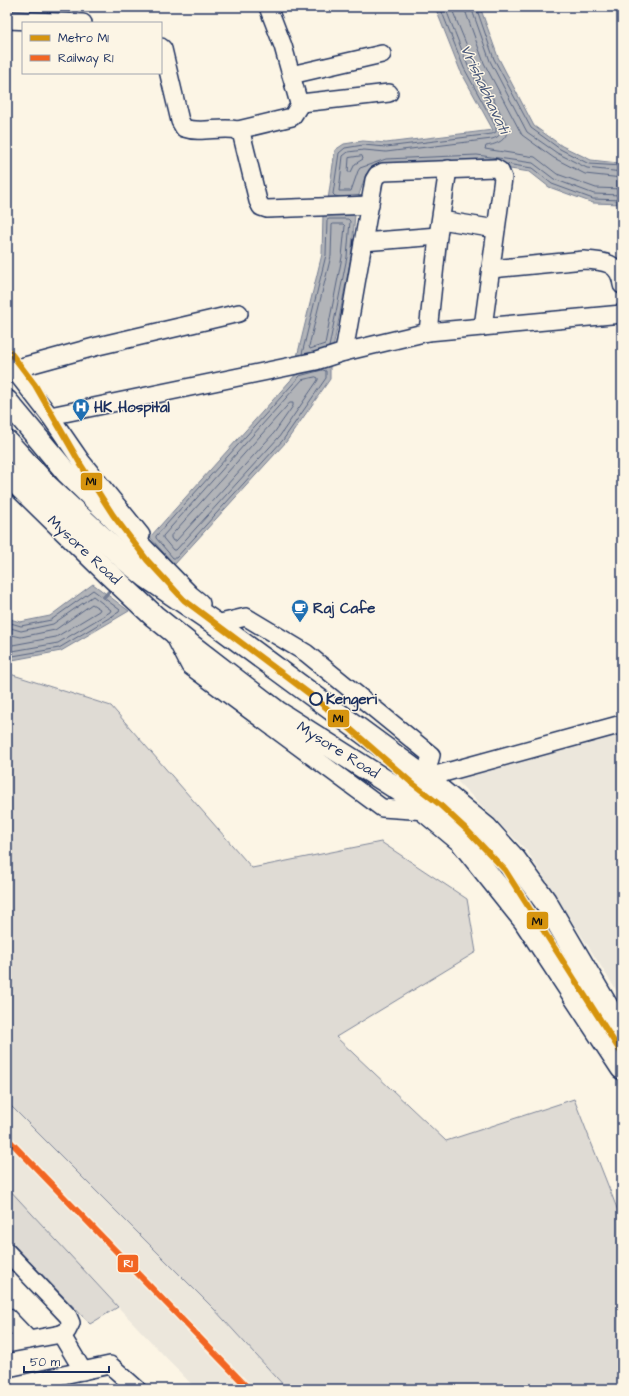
<svg xmlns="http://www.w3.org/2000/svg" width="629" height="1396" font-family="'Architects Daughter',sans-serif">
<style>
.built{fill:#ece7dc}
.green{fill:#dfdbd4;stroke:#7d8599}
.water{fill:#b2b4b8;stroke:#767f94}
.lines{fill:none;stroke-linecap:round;stroke-linejoin:round}
.shore{stroke:#576482;stroke-width:1}
.stream{stroke:#767f94;stroke-width:3.5}
.minor-casing{stroke:#1b2f5e;stroke-width:20}
.major-casing{stroke:#1b2f5e;stroke-width:24}
.highway-casing{stroke:#1b2f5e;stroke-width:25}
.minor{stroke:#fcf5e5;stroke-width:17}
.major{stroke:#fcf5e5;stroke-width:21}
.highway{stroke:#fcf5e5;stroke-width:22}
.rail-1-casing{stroke:#fcf5e5;stroke-width:9}
.rail-1{stroke:#f26522;stroke-width:6}
.metro-1-casing{stroke:#fcf5e5;stroke-width:9}
.metro-1{stroke:#d6940e;stroke-width:6}
.stop-dot{fill:#fcf5e5;stroke:#1b2f5e;stroke-width:2}
.labels{text-anchor:middle;dominant-baseline:central;stroke-width:3;stroke-linejoin:round;paint-order:stroke}
.poi-label{font-size:15px;font-weight:bold;fill:#1b2f5e;stroke:#fcf5e5;text-anchor:start}
.street-label{font-size:15px;fill:#1b2f5e;stroke:#fcf5e5}
.stop-label{font-size:15px;font-weight:bold;fill:#1b2f5e;stroke:#fcf5e5;text-anchor:start}
.water-label{font-size:16px;font-style:italic;fill:#485779;stroke:#fcf5e5}
.line-badge{stroke:#fcf5e5;stroke-width:1.5}
.badge-label{font-size:11px;text-anchor:middle;font-weight:bold;fill:#fff}
.pale-badge-label{font-size:11px;text-anchor:middle;font-weight:bold;fill:#111}
</style>
<rect width="100%" height="100%" fill="#fcf5e5"/>
<filter id="ink" filterUnits="userSpaceOnUse"><feTurbulence type="fractalNoise" baseFrequency=".025" numOctaves="2"/><feDisplacementMap in="SourceGraphic" scale="8" xChannelSelector="R" yChannelSelector="G"/><feConvolveMatrix kernelMatrix="1 2 1 2 8 2 1 2 1" color-interpolation-filters="sRGB"/></filter>
<g filter="url(#ink)">
<g class="built">
<path d="M622,733V999L527,851L451,775Z"/>
<path d="M7,1102L214,1309L287,1389H196L118,1307L7,1187Z"/>
</g>
<g class="green">
<path d="M7,673L111,706L252,868L381,842L467,899L476,952L336,1037L446,1141L574,1099L622,1221V1389H287L214,1309L7,1102Z"/>
<path d="M7,1187L118,1307L90,1324L7,1238Z"/>
</g>
<g class="water">
<path d="M435,7H480L498,57L534,126L562,146L591,160L618,163L622,162V204L593,203L549,187L530,172L477,164L389,167L366,174L357,201L328,200L335,150L344,144L363,141L386,143L493,130L460,70Z"/>
<path d="M323,214L355,215L351,258L332,353L296,361L322,254Z"/>
<path d="M330,364V379L286,442L174,565L150,537L298,372Z"/>
<path d="M93,584L129,611L61,651L7,661V618L20,622L50,616Z"/>
</g>
<g class="lines">
<g class="shore">
<path d="M445,7L468,66L500,125C503,132 500,137 492,139L386,152L364,150L348,152L343,156L339,191H351L358,171L360,168L386,159L477,155L533,163L554,179L594,194L622,195"/>
<path d="M451,7L474,63L507,125C509,140 498,144 486,146L485,149L535,157L557,174L596,188L622,189"/>
<path d="M465,7L466,13L484,63L522,135L554,158L585,174L622,178"/>
<path d="M471,7L490,61L527,132L557,153L587,168L622,172"/>
<path d="M476,7L494,59L531,128L560,149L589,164L622,166"/>
<path d="M362,156L363,159L355,164L351,172H348L349,158Z"/>
<path d="M506,164L532,168L552,184L593,199L622,200"/>
<path d="M340,197L335,196L333,194L339,153L345,148L363,145L386,147L492,134L496,132V127L464,68L440,7"/>
<path d="M334,224H343L345,226L342,257L325,344L310,349L309,346L331,256L332,225Z"/>
<path d="M302,354L326,255L327,220L329,219H348L350,221L347,257L329,347"/>
<path d="M323,370L326,371V378L283,440L176,558H173L156,538V536L300,376Z"/>
<path d="M316,377L318,378V380L279,437L176,550H173L163,538V536L302,380Z"/>
<path d="M290,403H293V406L274,433L176,541H173L171,538V536Z"/>
<path d="M7,622L21,626L51,620L93,590L120,610L119,612L59,648L7,657"/>
<path d="M7,627L21,631L53,624L93,596L111,610L110,612L58,643L7,652"/>
<path d="M7,634L21,637L55,630L92,604L100,609L99,611L56,637L7,646"/>
</g>
<path class="stream" d="M104,597L113,587"/>
<defs>
<g id="minor">
<path d="M7,20L83,23"/>
<path d="M161,47L163,49L180,121L184,128C201,134 220,126 238,130L242,136L258,201L261,207L267,209L370,205"/>
<path d="M291,75L382,54"/>
<path d="M301,103L389,93"/>
<path d="M238,130L292,117L301,103L298,100L283,46L268,7"/>
<path d="M441,220L496,229"/>
<path d="M363,242L438,236"/>
<path d="M491,269L584,260C603,261 620,262 622,285"/>
<path d="M428,332L438,236L448,169"/>
<path d="M344,352L374,180L377,175L383,172L495,168L500,171L503,178L483,327"/>
<path d="M7,361L50,416L81,461L141,535"/>
<path d="M14,369L98,346L239,313"/>
<path d="M50,416L316,361L344,352L428,332L622,314"/>
<path d="M216,624L246,617L306,653L431,755L425,778L622,724"/>
<path d="M173,633L190,666L382,808L426,811"/>
<path d="M7,1252L68,1316L71,1323L67,1331L61,1334L7,1344"/>
<path d="M7,1317L29,1340"/>
<path d="M61,1334L83,1371"/>
<path d="M7,1387L110,1365L137,1389"/>
</g>
<path id="major" d="M7,401L67,473L108,513L189,596L199,604"/>
<g id="highway">
<path d="M7,442L46,485L127,561L147,577L216,624L425,778L486,828L515,860L545,901L622,1032"/>
<path d="M7,474L108,573L154,616L194,648L277,712L401,791L461,841L525,921L622,1068"/>
</g>
</defs>
<use href="#minor" class="minor-casing"/>
<use href="#major" class="major-casing"/>
<use href="#highway" class="highway-casing"/>
<use href="#minor" class="minor"/>
<use href="#major" class="major"/>
<use href="#highway" class="highway"/>
<defs>
<path id="rail-1" d="M7,1138L249,1389"/>
</defs>
<use href="#rail-1" class="rail-1-casing"/>
<use href="#rail-1" class="rail-1"/>
<defs>
<path id="metro-1" d="M7,348L35,385L81,465L113,515L147,560L184,600L315,698L412,783L439,804L466,829L505,870L622,1054"/>
</defs>
<use href="#metro-1" class="metro-1-casing"/>
<use href="#metro-1" class="metro-1"/>
</g>
</g>
<defs>
<symbol id="hospital-pin" viewBox="-11 -11 22 30"><path d="M0 17L-7.5 6A9.5 9.5 0 1 1 7.5 6Z" fill="#1f6fb2" stroke="#fcf5e5"/><path d="M-5-5h3v3.5h4V-5h3V5h-3V1.5h-4V5h-3Z" fill="#fff"/></symbol>
<symbol id="cafe-pin" viewBox="-11 -11 22 30"><path d="M0 17L-7.5 6A9.5 9.5 0 1 1 7.5 6Z" fill="#1f6fb2" stroke="#fcf5e5"/><path d="M-5.5-4.5H6V0H3Q3 3.5 0 3.5H-2.5Q-5.5 3.5-5.5 0ZM3-3.2v2h1.7v-2ZM-6 4.5H4V6H-6Z" fill="#fff"/></symbol>
</defs>
<g fill-rule="evenodd">
<use href="#hospital-pin" x="71" y="397" width="20" height="27"/>
<use href="#cafe-pin" x="290" y="598" width="20" height="27"/>
</g>
<circle class="stop-dot" cx="316" cy="699" r="6"/>
<g class="labels">
<g class="poi-label">
<text x="94" y="407">HK Hospital</text>
<text x="313" y="608">Raj Cafe</text>
</g>
<g class="street-label">
<text transform="translate(84 550) rotate(43)">Mysore Road</text>
<text transform="translate(338 750) rotate(32)">Mysore Road</text>
</g>
<g class="stop-label">
<text x="326" y="699">Kengeri</text>
</g>
<g class="water-label">
<text transform="translate(485 89) rotate(65)">Vrishabhavati</text>
</g>
</g>
<g class="line-badge">
<rect x="80" y="472" width="23" height="19" rx="4" fill="#d6940e"/>
<rect x="327" y="709" width="23" height="19" rx="4" fill="#d6940e"/>
<rect x="526" y="911" width="23" height="19" rx="4" fill="#d6940e"/>
<rect x="117" y="1254" width="22" height="19" rx="4" fill="#f26522"/>
</g>
<g class="badge-label">
<text x="128" y="1267">R1</text>
</g>
<g class="pale-badge-label">
<text x="91" y="485">M1</text>
<text x="338" y="722">M1</text>
<text x="537" y="925">M1</text>
</g>
<rect width="629" height="1396" fill="none" stroke="#fcf5e5" stroke-width="24"/>
<rect x="12" y="12" width="605" height="1372" fill="none" stroke="#1b2f5e" stroke-width="1.5" filter="url(#ink)"/>
<rect x="22" y="22" width="140" height="52" fill="#fcf5e5" stroke="#a2a6af"/>
<rect x="30" y="35" width="20" height="6" fill="#d6940e" stroke="#a2a6af"/>
<text x="58" y="42" font-size="12" fill="#1b2f5e">Metro M1</text>
<rect x="30" y="55" width="20" height="6" fill="#f26522" stroke="#a2a6af"/>
<text x="58" y="62" font-size="12" fill="#1b2f5e">Railway R1</text>
<path d="M24 1366v6h85v-6" fill="none" stroke="#1b2f5e" stroke-width="2"/>
<text x="30" y="1366" font-size="12" fill="#1b2f5e" stroke="#fcf5e5" stroke-width="3" paint-order="stroke">50 m</text>
</svg>
